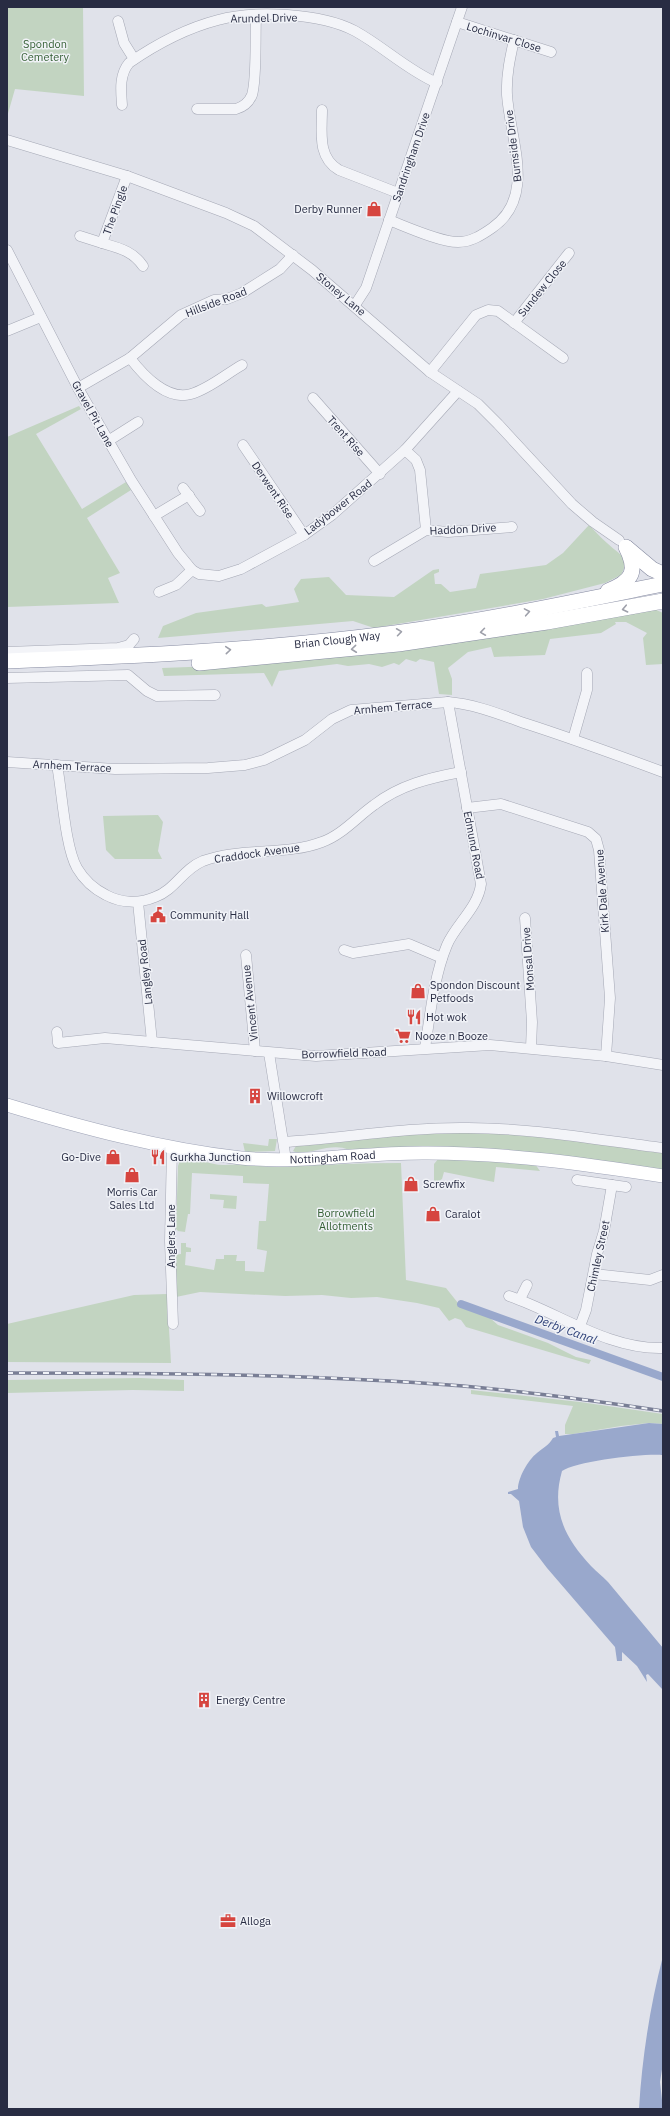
<svg xmlns="http://www.w3.org/2000/svg" width="670" height="2116" font-family="'IBM Plex Sans',sans-serif">
<style>
.green{fill:#c2d4c1}
.water{fill:#99a8cc}
.lines{fill:none;stroke-linecap:round;stroke-linejoin:round}
.canal{stroke:#99a8cc;stroke-width:8}
.minor-casing{stroke:#a5a8b5;stroke-width:11}
.major-casing{stroke:#9fa4b7;stroke-width:14}
.highway-casing{stroke:#878ca2;stroke-width:16}
.minor{stroke:#f3f4f8;stroke-width:10}
.major{stroke:#fff;stroke-width:13}
.highway{stroke:#fff;stroke-width:15}
.rail-casing{stroke:#797e95;stroke-width:3.5}
.rail{stroke:#f0f2f7;stroke-width:2;stroke-dasharray:6;stroke-linecap:butt}
.oneway{stroke:#9ea0aa}
.labels{text-anchor:middle;dominant-baseline:central;stroke-width:3;stroke-linejoin:round;paint-order:stroke}
.street-label{font-size:11px;fill:#282c43;stroke:#f0f2f7}
.park-label{font-size:11px;fill:#345f34;stroke:#f0f2f7}
.poi-label{font-size:11px;fill:#282c43;stroke:#f0f2f7;text-anchor:start}
.water-label{font-size:12px;font-style:italic;fill:#2f4279;stroke:#f0f2f7}
</style>
<rect width="100%" height="100%" fill="#e0e2ea"/>
<g class="green">
<path d="M7,7H83L84,96L15,89L7,117Z"/>
<path d="M79,406L81,409L36,434L82,509L126,482L131,490L87,518L120,573L108,578L119,603L7,607V437Z"/>
<path d="M589,525C595,531 600,537 607,543C618,554 631,556 621,575L605,583L543,599L374,628L353,621L158,638L163,626L196,613L262,604L266,607L299,602L294,589L301,579L329,577L346,595L394,597L433,570L439,569V572L434,574L435,584H441L450,592L476,588L480,574L546,565L563,553Z"/>
<path d="M652,608L663,613V664L646,665L643,638L647,633L626,622H615L616,624L601,633L550,639L545,655L494,657L491,647L468,652L448,668L452,679V695L439,694L434,662L420,659L416,662L406,659L399,665L394,663L382,667L369,664L348,666L337,664L279,671L272,687L264,673L164,676L162,668L270,664V661Z"/>
<path d="M158,815L163,822L158,851L162,859H115L106,850L103,816Z"/>
<path d="M442,1131L521,1132L663,1151V1170L545,1155L458,1148L349,1150C330,1141 305,1158 293,1151L297,1144Z"/>
<path d="M269,1139H277L275,1151L245,1152L243,1143L268,1146Z"/>
<path d="M181,1157C191,1155 211,1166 225,1165C244,1163 259,1167 277,1167C318,1165 359,1163 401,1163L406,1280L446,1288L462,1308L490,1318L498,1325L548,1343L576,1357L591,1360L589,1364L466,1327L461,1320L455,1318L449,1321L439,1308L417,1303L377,1297L351,1298L322,1295L285,1296L200,1292L176,1297L173,1255L181,1254V1243H186V1247L191,1248V1252H186L185,1265L214,1270L216,1259H224V1255H237L236,1261H245V1271L264,1272L267,1251L257,1249L259,1221H266L269,1184L243,1183V1176L192,1173L190,1214H188L185,1232L178,1231L176,1229L178,1166Z"/>
<path d="M439,1158L535,1164L540,1171L496,1167L494,1182L444,1172L442,1179L437,1182L434,1180V1164Z"/>
<path d="M210,1194L237,1196L236,1209L223,1208L224,1200L210,1199Z"/>
<path d="M167,1294L171,1363L7,1362V1324L134,1295Z"/>
<path d="M140,1378L184,1380V1391L133,1390L7,1393V1380Z"/>
<path d="M471,1390L580,1402L663,1414V1424L649,1423L621,1426L573,1434H565V1425L573,1406L471,1394Z"/>
</g>
<g class="water">
<path d="M649,1423L663,1424V1455C645,1453 576,1461 562,1471C551,1510 564,1537 591,1566C597,1572 602,1576 608,1582L663,1648V1690L648,1674L646,1675L647,1682L637,1666L622,1652V1661H617L615,1647L547,1568L531,1547L523,1527L519,1501L511,1494H508V1492L518,1489C518,1478 528,1460 537,1453C544,1447 548,1446 553,1438L556,1437L555,1431H558L559,1436Z"/>
<path d="M663,1956V2063L660,2082L663,2109H639C642,2058 650,2006 663,1956Z"/>
</g>
<g class="lines">
<path class="canal" d="M461,1304L663,1377"/>
<defs>
<g id="minor">
<path d="M118,21L124,43L134,59"/>
<path d="M457,22L551,52"/>
<path d="M122,105C121,91 119,75 129,63C155,45 187,28 218,20C255,10 321,13 355,31C384,47 407,70 437,83"/>
<path d="M197,109H236C243,107 249,102 252,95C257,78 255,36 256,16"/>
<path d="M322,110C322,132 317,157 339,170L398,193"/>
<path d="M7,140L127,176L226,213L254,226L312,270L430,372L478,404L498,424L572,504L593,522L619,540"/>
<path d="M127,176L102,243C119,248 133,251 143,266"/>
<path d="M389,220C407,227 440,242 458,242C471,242 482,235 492,228C537,197 510,140 507,95C506,76 510,58 514,40"/>
<path d="M80,236L102,243"/>
<path d="M7,250L78,388L131,480L178,553L192,570L199,574L219,576L241,569L304,535L332,515L405,450L458,391"/>
<path d="M355,305L366,288L462,7"/>
<path d="M514,323L569,253"/>
<path d="M7,331L41,317"/>
<path d="M130,358C143,375 167,401 191,394C209,389 226,374 242,365"/>
<path d="M430,372L476,315L488,310L498,311L563,358"/>
<path d="M78,388L130,358L181,315L214,300L227,299L242,293L280,269L293,255"/>
<path d="M313,398L380,474"/>
<path d="M108,441L138,422"/>
<path d="M243,445L304,535"/>
<path d="M405,450L416,460L420,470L426,530"/>
<path d="M183,488L200,511"/>
<path d="M154,516L189,495"/>
<path d="M374,561L426,530L448,532L512,527"/>
<path d="M159,592L176,585L192,570"/>
<path d="M7,652L118,648L129,645L134,639"/>
<path d="M7,678L128,675L147,691L157,696L215,695"/>
<path d="M573,739L587,690V673"/>
<path d="M7,762L115,769L208,768L245,765L264,760L305,740L332,719L351,710L448,702C474,704 499,714 524,723C571,738 617,755 663,772"/>
<path d="M57,765C62,791 65,847 77,868C84,880 94,889 106,895C121,903 139,904 155,897C175,890 183,869 203,861C241,847 285,856 322,842C342,835 357,817 374,805C400,785 429,778 461,772"/>
<path d="M467,808L501,804L588,832L596,839L599,850L610,998L606,1056"/>
<path d="M138,902L152,1042"/>
<path d="M525,918L532,1022L531,1048"/>
<path d="M344,950L353,953L409,944L442,958"/>
<path d="M246,955L255,1051"/>
<path d="M57,1032L58,1043L105,1038L316,1056L490,1045L606,1056L663,1065"/>
<path d="M425,1048C430,1016 434,976 447,945C456,924 478,908 481,884L448,702"/>
<path d="M269,1053L286,1160"/>
<path d="M284,1142C345,1138 406,1127 468,1128C533,1128 598,1140 663,1148"/>
<path d="M172,1148L170,1241L173,1324"/>
<path d="M577,1180L626,1187"/>
<path d="M594,1274L650,1280L663,1275"/>
<path d="M509,1296C559,1313 609,1350 663,1348"/>
<path d="M520,1299L527,1285"/>
<path d="M580,1326L586,1310L597,1254L604,1231L612,1185"/>
</g>
<g id="major">
<path id="s1" d="M7,1105C83,1128 162,1149 241,1158C303,1164 365,1152 428,1153C507,1153 585,1164 663,1176"/>
</g>
<g id="highway">
<path d="M627,548L652,569L663,574"/>
<path d="M608,591C633,581 638,571 626,547"/>
<path id="s2" d="M7,661C137,656 266,650 395,633C485,621 574,602 663,584"/>
<path d="M199,663L398,644L547,622L663,601"/>
</g>
</defs>
<use href="#minor" class="minor-casing"/>
<use href="#major" class="major-casing"/>
<use href="#highway" class="highway-casing"/>
<use href="#minor" class="minor"/>
<use href="#major" class="major"/>
<use href="#highway" class="highway"/>
<defs>
<path id="rail" d="M7,1373C159,1373 311,1374 463,1386C530,1392 597,1401 663,1411"/>
</defs>
<use href="#rail" class="rail-casing"/>
<use href="#rail" class="rail"/>
</g>
<defs><path id="oneway-chevron" d="M-2-3.5L2.5 0L-2 3.5" fill="none" stroke-width="1.6" stroke-linecap="round" stroke-linejoin="round"/></defs>
<g class="oneway">
<use href="#oneway-chevron" transform="translate(625 609) rotate(168)"/>
<use href="#oneway-chevron" transform="translate(527 612) rotate(-10)"/>
<use href="#oneway-chevron" transform="translate(399 632) rotate(-8)"/>
<use href="#oneway-chevron" transform="translate(483 632) rotate(172)"/>
<use href="#oneway-chevron" transform="translate(354 649) rotate(174)"/>
<use href="#oneway-chevron" transform="translate(228 650) rotate(-5)"/>
</g>
<defs>
<symbol id="shop-bare" viewBox="-9 -9 18 18"><path d="M-5-2.5h2.3a2.7 3.5 0 0 1 5.4 0H5L5.5 6h-11ZM-1.5-2.5h3a1.5 2.3 0 0 0-3 0Z" fill="#d6453f" stroke="#f0f2f7" stroke-width="2.5" paint-order="stroke"/></symbol>
<symbol id="civic-bare" viewBox="-9 -9 18 18"><path d="M-.6-6.5H3V-4.5H.6V-3L4-1V1h2V6H-6V1h2V-1L-.6-3ZM-1.2 2.5V6h2.4V2.5Z" fill="#d6453f" stroke="#f0f2f7" stroke-width="2.5" paint-order="stroke"/></symbol>
<symbol id="restaurant-bare" viewBox="-9 -9 18 18"><path d="M-5-6h1v4h1v-4h1v4h1v-4h1v5L-1.5 .5V6h-2V.5L-5-1ZM5-6V6H3V1.5H1.5Q1.5-4 5-6Z" fill="#d6453f" stroke="#f0f2f7" stroke-width="2.5" paint-order="stroke"/></symbol>
<symbol id="supermarket-bare" viewBox="-9 -9 18 18"><path d="M-6-5.5h2.5l.6 2H6L4.5 2H-2.5L-4.4-4H-6ZM-1.5 3.2a1.3 1.3 0 1 0 .1 0ZM3 3.2a1.3 1.3 0 1 0 .1 0Z" fill="#d6453f" stroke="#f0f2f7" stroke-width="2.5" paint-order="stroke"/></symbol>
<symbol id="building-bare" viewBox="-9 -9 18 18"><path d="M-4-6H4V6H1V3H-1V6H-4ZM-2.5-4.3h1.7v1.8h-1.7ZM.8-4.3h1.7v1.8H.8ZM-2.5-1h1.7V.8h-1.7ZM.8-1h1.7V.8H.8Z" fill="#d6453f" stroke="#f0f2f7" stroke-width="2.5" paint-order="stroke"/></symbol>
<symbol id="office-bare" viewBox="-9 -9 18 18"><path d="M-6-3h4V-5.5h4V-3h4V5H-6ZM-1-4.5V-3h2v-1.5ZM-6 0V1H6V0Z" fill="#d6453f" stroke="#f0f2f7" stroke-width="2.5" paint-order="stroke"/></symbol>
</defs>
<g fill-rule="evenodd">
<use href="#shop-bare" x="363" y="198" width="22" height="22"/>
<use href="#civic-bare" x="147" y="904" width="22" height="22"/>
<use href="#shop-bare" x="407" y="980" width="22" height="22"/>
<use href="#restaurant-bare" x="403" y="1006" width="22" height="22"/>
<use href="#supermarket-bare" x="392" y="1025" width="22" height="22"/>
<use href="#building-bare" x="244" y="1085" width="22" height="22"/>
<use href="#shop-bare" x="102" y="1146" width="22" height="22"/>
<use href="#restaurant-bare" x="147" y="1146" width="22" height="22"/>
<use href="#shop-bare" x="121" y="1164" width="22" height="22"/>
<use href="#shop-bare" x="400" y="1173" width="22" height="22"/>
<use href="#shop-bare" x="422" y="1203" width="22" height="22"/>
<use href="#building-bare" x="193" y="1689" width="22" height="22"/>
<use href="#office-bare" x="217" y="1910" width="22" height="22"/>
</g>
<g class="labels">
<g class="street-label">
<text transform="translate(264 18) rotate(-1)">Arundel Drive</text>
<text transform="translate(504 37) rotate(17)">Lochinvar Close</text>
<text transform="translate(513 146) rotate(-97)">Burnside Drive</text>
<text transform="translate(411 157) rotate(-71)">Sandringham Drive</text>
<text transform="translate(115 210) rotate(-70)">The Pingle</text>
<text transform="translate(542 288) rotate(-51)">Sundew Close</text>
<text transform="translate(341 294) rotate(40)">Stoney Lane</text>
<text transform="translate(216 302) rotate(-21)">Hillside Road</text>
<text transform="translate(93 414) rotate(61)">Gravel Pit Lane</text>
<text transform="translate(346 436) rotate(48)">Trent Rise</text>
<text transform="translate(273 490) rotate(56)">Derwent Rise</text>
<text transform="translate(338 507) rotate(-38)">Ladybower Road</text>
<text transform="translate(463 529) rotate(-3)">Haddon Drive</text>
<text stroke="none"><textPath href="#s2" startOffset="331">Brian Clough Way</textPath></text>
<text transform="translate(393 707) rotate(-5)">Arnhem Terrace</text>
<text transform="translate(72 766) rotate(3)">Arnhem Terrace</text>
<text transform="translate(474 845) rotate(79)">Edmund Road</text>
<text transform="translate(257 853) rotate(-8)">Craddock Avenue</text>
<text transform="translate(602 891) rotate(-94)">Kirk Dale Avenue</text>
<text transform="translate(528 959) rotate(-94)">Monsal Drive</text>
<text transform="translate(145 972) rotate(-96)">Langley Road</text>
<text transform="translate(250 1003) rotate(-96)">Vincent Avenue</text>
<text transform="translate(344 1053) rotate(-2)">Borrowfield Road</text>
<text stroke="none"><textPath href="#s1" startOffset="332">Nottingham Road</textPath></text>
<text transform="translate(171 1236) rotate(-90)">Anglers Lane</text>
<text transform="translate(598 1256) rotate(-78)">Chimley Street</text>
</g>
<g class="park-label">
<text x="45" y="44">Spondon<tspan x="45" dy="13">Cemetery</tspan></text>
<text x="346" y="1213">Borrowfield<tspan x="346" dy="13">Allotments</tspan></text>
</g>
<g class="poi-label">
<text x="362" y="209" text-anchor="end">Derby Runner</text>
<text x="170" y="915">Community Hall</text>
<text x="430" y="985">Spondon Discount<tspan x="430" dy="13">Petfoods</tspan></text>
<text x="426" y="1017">Hot wok</text>
<text x="415" y="1036">Nooze n Booze</text>
<text x="267" y="1096">Willowcroft</text>
<text x="101" y="1157" text-anchor="end">Go-Dive</text>
<text x="170" y="1157">Gurkha Junction</text>
<text x="423" y="1184">Screwfix</text>
<text x="132" y="1192" text-anchor="middle">Morris Car<tspan x="132" dy="13">Sales Ltd</tspan></text>
<text x="445" y="1214">Caralot</text>
<text x="216" y="1700">Energy Centre</text>
<text x="240" y="1921">Alloga</text>
</g>
<g class="water-label">
<text transform="translate(566 1329) rotate(20)">Derby Canal</text>
</g>
</g>
<rect width="670" height="2116" fill="none" stroke="#282c43" stroke-width="16"/>
</svg>
